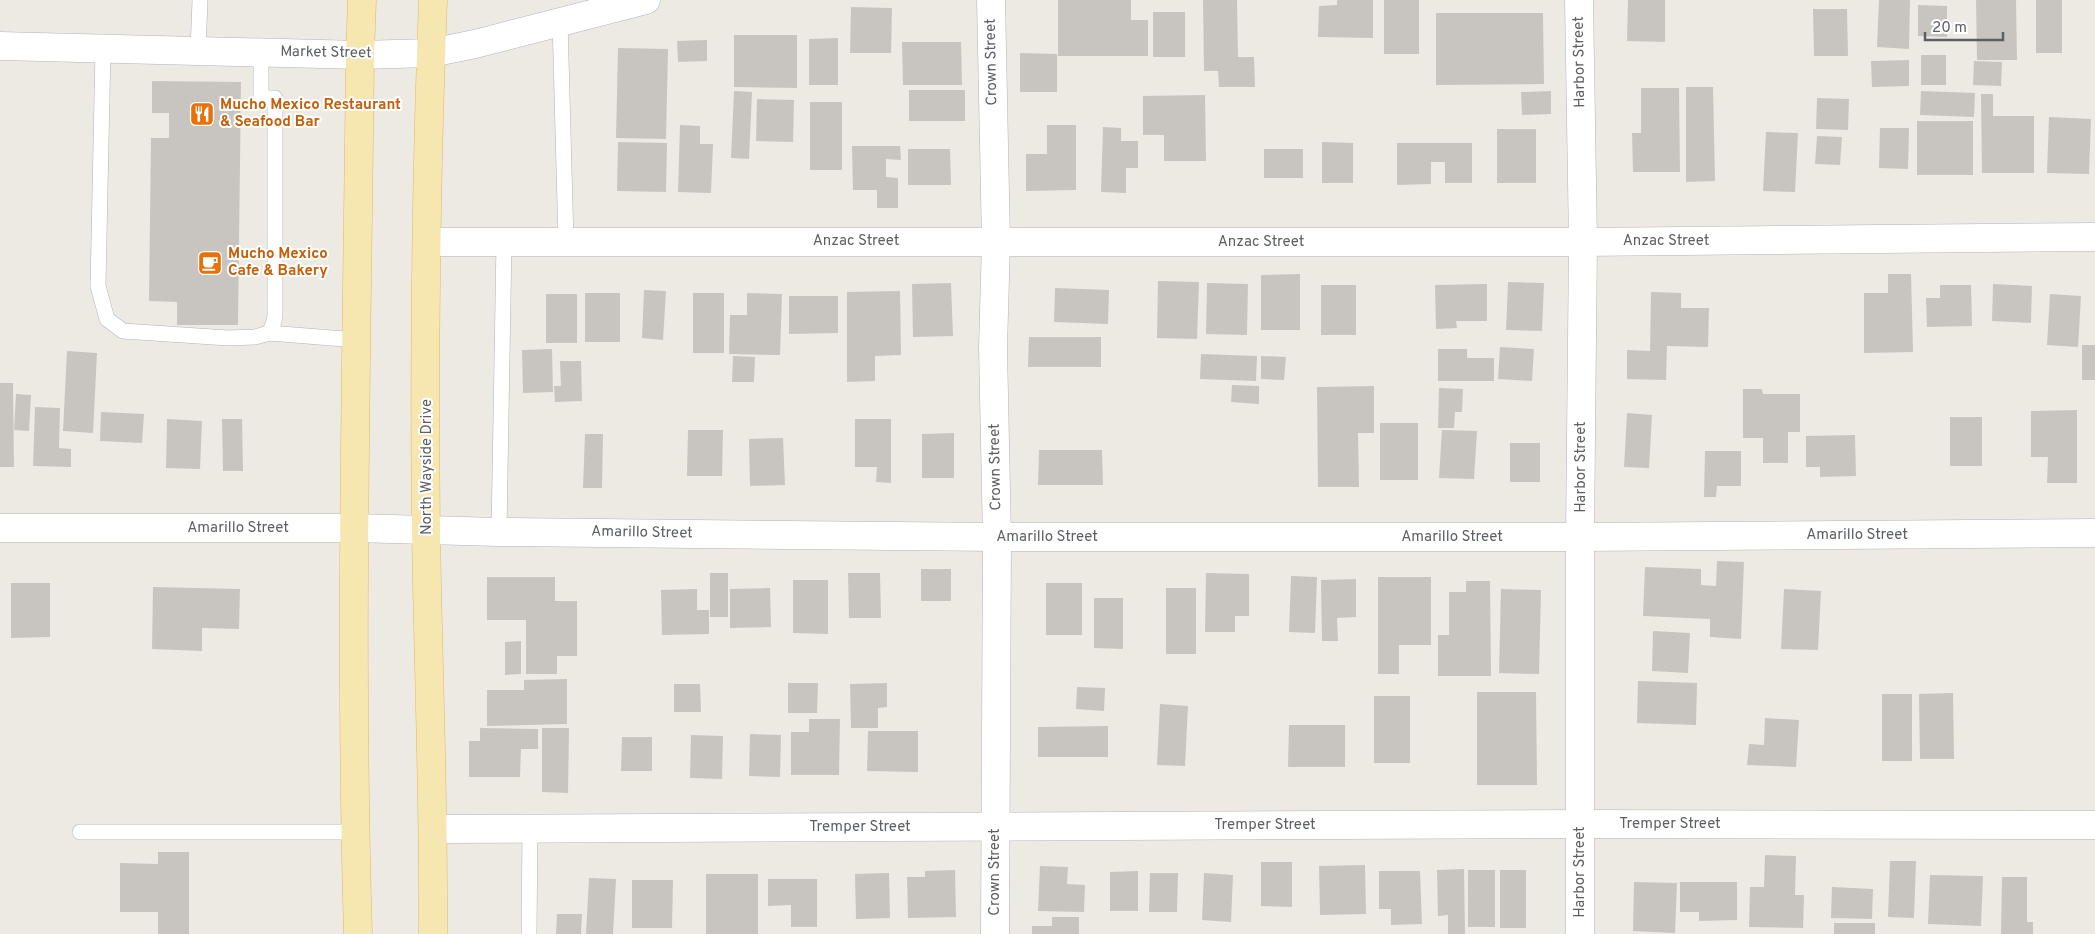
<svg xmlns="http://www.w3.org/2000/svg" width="2095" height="934" font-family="Overpass,sans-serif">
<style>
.building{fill:#c8c5c0}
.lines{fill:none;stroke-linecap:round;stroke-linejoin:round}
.service-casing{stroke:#b1b4b8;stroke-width:16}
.minor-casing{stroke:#b1b4b8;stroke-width:29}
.tertiary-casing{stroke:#b1b4b8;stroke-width:29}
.primary-casing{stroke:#e2b768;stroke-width:29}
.service{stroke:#fff;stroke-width:15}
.minor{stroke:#fff;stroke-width:28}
.tertiary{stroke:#fff;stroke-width:28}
.primary{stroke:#f6e6b0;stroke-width:28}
.labels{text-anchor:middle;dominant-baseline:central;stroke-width:4;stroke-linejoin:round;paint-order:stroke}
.street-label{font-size:15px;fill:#5c5f63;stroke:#fff}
.food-label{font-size:15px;font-weight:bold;fill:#c56008;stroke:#fff;text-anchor:start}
</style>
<rect width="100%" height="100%" fill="#edeae4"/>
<g class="building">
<path d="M1058,0H1131V20H1148V56H1058Z"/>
<path d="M1203,0H1237L1238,57H1254L1255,87H1219L1218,71H1204Z"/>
<path d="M1337,0H1373V38L1318,37L1319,6L1337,5Z"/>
<rect x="1384" y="0" width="35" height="54"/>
<path d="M1628,0H1665V42L1627,41Z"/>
<path d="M1879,0H1910L1909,49L1877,47Z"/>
<path d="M1976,0H2016L2017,60H1977Z"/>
<rect x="2036" y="0" width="26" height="53"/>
<path d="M1918,5L1947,6V37L1918,36Z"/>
<path d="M851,7L892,8L891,53H850Z"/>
<path d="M1813,9H1847L1848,56H1814Z"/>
<rect x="1153" y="12" width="32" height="45"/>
<path d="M1436,13H1543L1544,84L1436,85Z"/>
<path d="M734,35H797V88L734,87Z"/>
<path d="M838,38V85H809V39Z"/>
<path d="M707,40V61L678,62L677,41Z"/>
<path d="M902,42H961L962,85H903Z"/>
<path d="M618,48L668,49L666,139L616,138Z"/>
<path d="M1020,53L1057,54V92H1020Z"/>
<rect x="1921" y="55" width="25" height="30"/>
<path d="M1909,60V86L1872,87L1871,61Z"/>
<path d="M1974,61L2002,62L2001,86L1973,85Z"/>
<path d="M152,81L241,82L238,325H177V302L149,301L151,138H169V113H152Z"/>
<path d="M1686,87H1713L1715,181L1686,182Z"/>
<path d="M1641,88H1679L1680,172H1633L1632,133H1641Z"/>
<rect x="909" y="90" width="56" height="31"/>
<path d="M734,91L752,92L749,159L731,158Z"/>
<path d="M1551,91V114L1522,115L1521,92Z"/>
<path d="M1921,91L1975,93L1974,117L1920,115Z"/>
<path d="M1981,94H1993V116H2034V173H1982Z"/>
<path d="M1205,95L1206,161H1164V135H1143V96Z"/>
<path d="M1817,98L1849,99L1848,130L1816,129Z"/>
<path d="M757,99L794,100L793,142L756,141Z"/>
<rect x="810" y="102" width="32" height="68"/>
<path d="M2049,117L2091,119L2089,174L2047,173Z"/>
<rect x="1917" y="121" width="56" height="54"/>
<path d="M680,125L700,126V144H713L711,193L678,192Z"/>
<path d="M1047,125H1076V190L1026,191V154H1047Z"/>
<path d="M1103,127L1121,128V141H1138V168H1126V193L1101,192Z"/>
<path d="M1880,128H1909L1908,169L1879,168Z"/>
<rect x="1497" y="129" width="39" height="54"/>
<path d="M1766,132L1798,133L1795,192L1763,191Z"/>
<path d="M1817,136L1842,137L1840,165L1815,164Z"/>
<path d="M618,142L667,143L666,192L617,191Z"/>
<path d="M1322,142L1353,143V183H1322Z"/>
<path d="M1397,143H1472V183H1445V162H1431V184L1397,185Z"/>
<path d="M852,146H900L901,160L886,159V177L898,178V208H877V190H853Z"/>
<path d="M908,149H950L951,185H908Z"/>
<rect x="1264" y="149" width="39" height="29"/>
<path d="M1300,274V330H1261V275Z"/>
<path d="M1888,274H1911L1913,352L1864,353V293H1888Z"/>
<path d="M1158,281L1199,282L1197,339L1157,338Z"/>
<path d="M1508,282L1544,283L1542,331L1506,330Z"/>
<path d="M951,283L953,336L913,337L912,284Z"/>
<path d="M1207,283L1248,284L1247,335L1206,334Z"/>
<path d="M1487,284V321H1456L1457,328L1436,329L1435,285Z"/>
<path d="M1993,284L2032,286L2031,323L1992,321Z"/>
<rect x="1321" y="285" width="35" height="50"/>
<path d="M1940,285H1971L1972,326L1927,327L1926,298H1940Z"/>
<path d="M1055,288L1109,290L1108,324L1054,322Z"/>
<path d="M644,290L666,291L663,340L642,338Z"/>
<path d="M900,291L901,355L875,356V381L847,382V292Z"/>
<path d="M1651,292L1681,293V308H1709L1708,347L1667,346L1666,380L1627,379V350L1650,351Z"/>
<rect x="585" y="293" width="35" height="49"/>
<rect x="693" y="293" width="31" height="60"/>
<path d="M747,293L782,294L780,355L729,354L730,315H747Z"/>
<rect x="546" y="294" width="31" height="49"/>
<path d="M2050,294L2081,296L2078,347L2047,345Z"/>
<path d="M789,296H838V333L789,334Z"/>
<path d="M1029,337H1101V367H1028Z"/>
<rect x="2082" y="345" width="13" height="35"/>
<path d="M1500,347L1534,349L1532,381L1498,379Z"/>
<path d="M552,349L553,392L523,393L522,350Z"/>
<path d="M1438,349H1467V358H1494V381H1438Z"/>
<path d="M67,351L97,353L93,433L63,431Z"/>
<path d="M1201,354L1257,356L1256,381L1200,379Z"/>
<path d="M733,356L755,357L754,382H732Z"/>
<path d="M1261,356L1286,357L1284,380L1261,379Z"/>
<path d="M560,361H581L582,401L555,402L554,386H561Z"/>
<path d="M0,383H13L14,467H0Z"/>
<path d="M1232,385L1259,386V404L1231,402Z"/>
<path d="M1374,386V433H1358L1359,487H1318L1317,387Z"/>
<path d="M1439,388L1463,389L1462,412H1455L1454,428H1438Z"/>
<path d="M1743,389H1762L1763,394H1800V432H1788V463H1763V438H1743Z"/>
<path d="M16,394L31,395L29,431L14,430Z"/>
<path d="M35,407L60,408L59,448L71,449V467L33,466Z"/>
<path d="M2077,410V483H2047L2048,457H2031V411Z"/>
<path d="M101,412L144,414L142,443L100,441Z"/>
<path d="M1627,413L1652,415L1649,468L1624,467Z"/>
<rect x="1950" y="417" width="32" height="49"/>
<path d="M167,419L202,421L200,469L166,468Z"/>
<path d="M222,419H242L243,471H223Z"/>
<path d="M855,419H891V483L876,482L877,467H855Z"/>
<rect x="1380" y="423" width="38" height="57"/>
<path d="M688,430H723L722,476H687Z"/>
<path d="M1442,430L1477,431L1474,479L1439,478Z"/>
<path d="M954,433V478H922V434Z"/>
<path d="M585,434H603L602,488H583Z"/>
<path d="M1855,435L1856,476L1820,477V467H1806V436Z"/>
<path d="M783,438L785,485L750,486L749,439Z"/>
<rect x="1510" y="443" width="30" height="39"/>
<path d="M1039,450H1102L1103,485H1038Z"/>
<path d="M1705,451H1741V486H1717L1716,497H1704Z"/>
<path d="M1717,561L1744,562L1741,639L1710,637V619L1643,616L1645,567L1701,569V585L1716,586Z"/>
<rect x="921" y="569" width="30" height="32"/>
<rect x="710" y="573" width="18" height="44"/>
<path d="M848,573H880L881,618H849Z"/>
<path d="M1206,573L1249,574V616H1235V632H1205Z"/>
<path d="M1291,576L1317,577L1315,633L1289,632Z"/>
<path d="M487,577H555V601H577V656H557V674H526V620H487Z"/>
<path d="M1378,577H1431V645H1399V674H1378Z"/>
<path d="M1356,579V617L1337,618L1338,641H1322L1321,580Z"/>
<path d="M793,580H828V634L793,633Z"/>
<path d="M1466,581H1490L1491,676H1438V635H1449V592H1466Z"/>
<path d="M11,583H50V637L11,638Z"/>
<rect x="1046" y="583" width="36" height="52"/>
<path d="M153,587L240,589L239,629L202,628V651L152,649Z"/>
<path d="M770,588L771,627L730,628V589Z"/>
<rect x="1166" y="588" width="30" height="66"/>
<path d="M697,589V610H709V634L662,635L661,590Z"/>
<path d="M1501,589L1541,590L1539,674L1499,673Z"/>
<path d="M1784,589L1821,591L1818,650L1781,649Z"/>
<path d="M1094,598H1123V649L1094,648Z"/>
<path d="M1653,631L1690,633L1688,673L1652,671Z"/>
<path d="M521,641V674L505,675V642Z"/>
<path d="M567,679V724L487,726V690H524V680Z"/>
<path d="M1638,681L1697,683L1696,725L1637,723Z"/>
<path d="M788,683H818L817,713H788Z"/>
<path d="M887,683V707L878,708V728H851L850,684Z"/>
<path d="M674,684H700L701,712H674Z"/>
<path d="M1077,687L1105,688L1104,711L1076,709Z"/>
<path d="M1477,692H1536L1537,785H1477Z"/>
<path d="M1953,693L1954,759H1920L1919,694Z"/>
<rect x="1882" y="694" width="30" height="67"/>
<rect x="1374" y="696" width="36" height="67"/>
<path d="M1160,704L1188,706L1185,766L1157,765Z"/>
<path d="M1765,718L1799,720L1796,767L1747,765L1749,744L1764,745Z"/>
<path d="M809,719H840L839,775H791V732H809Z"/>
<path d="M1289,725H1345V767H1288Z"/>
<path d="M1108,726V757H1038V727Z"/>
<path d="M480,728L538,729V749H521L520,777H469V741H480Z"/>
<path d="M542,728H569L568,793L542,792Z"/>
<path d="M868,731H918V772L867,771Z"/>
<path d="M750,734L781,735L780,777L749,776Z"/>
<path d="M691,735L723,736L722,779L690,778Z"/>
<path d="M622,737H652V771H621Z"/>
<path d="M158,852H189V934H158V912H120V863L158,864Z"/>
<path d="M1765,855L1796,856L1795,895H1804L1803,928L1749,927L1750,887H1764Z"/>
<path d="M1890,861H1916L1914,918L1888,917Z"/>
<path d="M1261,862H1292V907L1261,906Z"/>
<path d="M1365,865L1366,914L1320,915L1319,866Z"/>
<path d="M1040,866L1068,867L1067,884L1085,885L1084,912L1038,911Z"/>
<path d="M1464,869L1465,934H1448V915L1438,916L1437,870Z"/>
<path d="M955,870L956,917L908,918L907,877H925V871Z"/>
<rect x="1468" y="870" width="27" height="57"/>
<rect x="1500" y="870" width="26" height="58"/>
<path d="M1138,871V911H1110V872Z"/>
<path d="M1379,871H1420L1422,924L1391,925V909H1379Z"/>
<path d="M889,873L890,918L856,919L855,874Z"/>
<path d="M1150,873H1178L1177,912H1149Z"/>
<path d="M1204,873L1233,875L1231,922L1202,920Z"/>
<rect x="706" y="874" width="52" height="60"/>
<path d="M1930,875L1983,876L1981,926L1928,924Z"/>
<path d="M2002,877H2027V922H2033V934H2001Z"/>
<path d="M589,878L616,879L613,934H586Z"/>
<path d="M768,879H817V927H791V905L768,906Z"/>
<path d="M632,880H673L672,928H632Z"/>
<path d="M1634,882L1677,883L1675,933L1633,931Z"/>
<path d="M1680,882H1737V920L1699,921V912H1680Z"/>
<path d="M1832,887L1873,889L1872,919L1831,918Z"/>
<path d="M557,914H582L581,934H556Z"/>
<path d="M1052,917H1079V934H1032V926H1052Z"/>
<rect x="1834" y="923" width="41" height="11"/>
</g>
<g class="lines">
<defs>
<g id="service">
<path d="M560,21L566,242"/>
<path d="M103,49L98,286L107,319L123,331L228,338L255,337L269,333L273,325L275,316V98H261V52"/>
<path d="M198,51L200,0"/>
<path d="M269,333L357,340"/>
<path d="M499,532L504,242"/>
<path d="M80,832H355"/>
<path d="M529,934L530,829"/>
</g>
<g id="minor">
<path d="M991,0L996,242L993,348L997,537L995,934"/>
<path d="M1579,0L1583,242L1580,537V934"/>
<path d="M427,242H1583L2095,237"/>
<path d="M0,528H355L499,532L997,537H1580L2095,533"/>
<path d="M434,829L1581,824L2095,825"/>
</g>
<path id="tertiary" d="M0,46L360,55L431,53L475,44L646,0"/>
<g id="primary">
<path d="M433,0C426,177 424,354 426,530C428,665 434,799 433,934"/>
<path d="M358,934C349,641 357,348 360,55L362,0"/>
</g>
</defs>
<use href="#service" class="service-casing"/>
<use href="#minor" class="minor-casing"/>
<use href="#tertiary" class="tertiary-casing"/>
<use href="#primary" class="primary-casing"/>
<use href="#service" class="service"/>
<use href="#minor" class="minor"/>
<use href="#tertiary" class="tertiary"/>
<use href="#primary" class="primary"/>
</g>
<defs>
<symbol id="restaurant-square" viewBox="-11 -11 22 22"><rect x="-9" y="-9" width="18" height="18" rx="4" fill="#e8710a" stroke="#fff"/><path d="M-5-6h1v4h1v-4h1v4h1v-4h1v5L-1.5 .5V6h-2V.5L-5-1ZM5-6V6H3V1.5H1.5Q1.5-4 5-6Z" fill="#fff"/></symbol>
<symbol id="cafe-square" viewBox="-11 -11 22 22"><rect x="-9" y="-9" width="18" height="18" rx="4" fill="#e8710a" stroke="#fff"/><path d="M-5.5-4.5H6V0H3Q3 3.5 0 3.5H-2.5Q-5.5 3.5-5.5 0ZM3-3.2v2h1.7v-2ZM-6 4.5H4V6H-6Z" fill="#fff"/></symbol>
</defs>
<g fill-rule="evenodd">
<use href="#restaurant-square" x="188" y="100" width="28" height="28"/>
<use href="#cafe-square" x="196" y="249" width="28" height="28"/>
</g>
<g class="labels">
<g class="street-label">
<text transform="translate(326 53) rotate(1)">Market Street</text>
<text transform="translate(992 62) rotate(-91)">Crown Street</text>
<text transform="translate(1580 62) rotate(-91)">Harbor Street</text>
<text x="856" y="241">Anzac Street</text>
<text x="1666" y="241">Anzac Street</text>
<text x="1261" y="242">Anzac Street</text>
<text transform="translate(427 467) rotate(-90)">North Wayside Drive</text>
<text transform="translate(996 467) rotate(-91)">Crown Street</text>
<text transform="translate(1581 467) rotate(-90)">Harbor Street</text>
<text x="238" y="528">Amarillo Street</text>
<text transform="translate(642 533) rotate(1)">Amarillo Street</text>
<text x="1857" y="535">Amarillo Street</text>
<text x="1047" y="537">Amarillo Street</text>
<text x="1452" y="537">Amarillo Street</text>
<text x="1670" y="824">Tremper Street</text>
<text x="1265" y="825">Tremper Street</text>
<text x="860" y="827">Tremper Street</text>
<text transform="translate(995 872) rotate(-90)">Crown Street</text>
<text transform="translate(1580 872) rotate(-90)">Harbor Street</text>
</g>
<g class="food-label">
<text x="220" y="105">Mucho Mexico Restaurant<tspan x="220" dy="17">&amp; Seafood Bar</tspan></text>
<text x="228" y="254">Mucho Mexico<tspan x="228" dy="17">Cafe &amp; Bakery</tspan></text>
</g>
</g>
<path d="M1925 32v8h78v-8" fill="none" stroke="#5c5f63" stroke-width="2.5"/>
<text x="1932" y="32" font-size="15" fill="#5c5f63" stroke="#ffffff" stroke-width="4" paint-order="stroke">20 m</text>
</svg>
